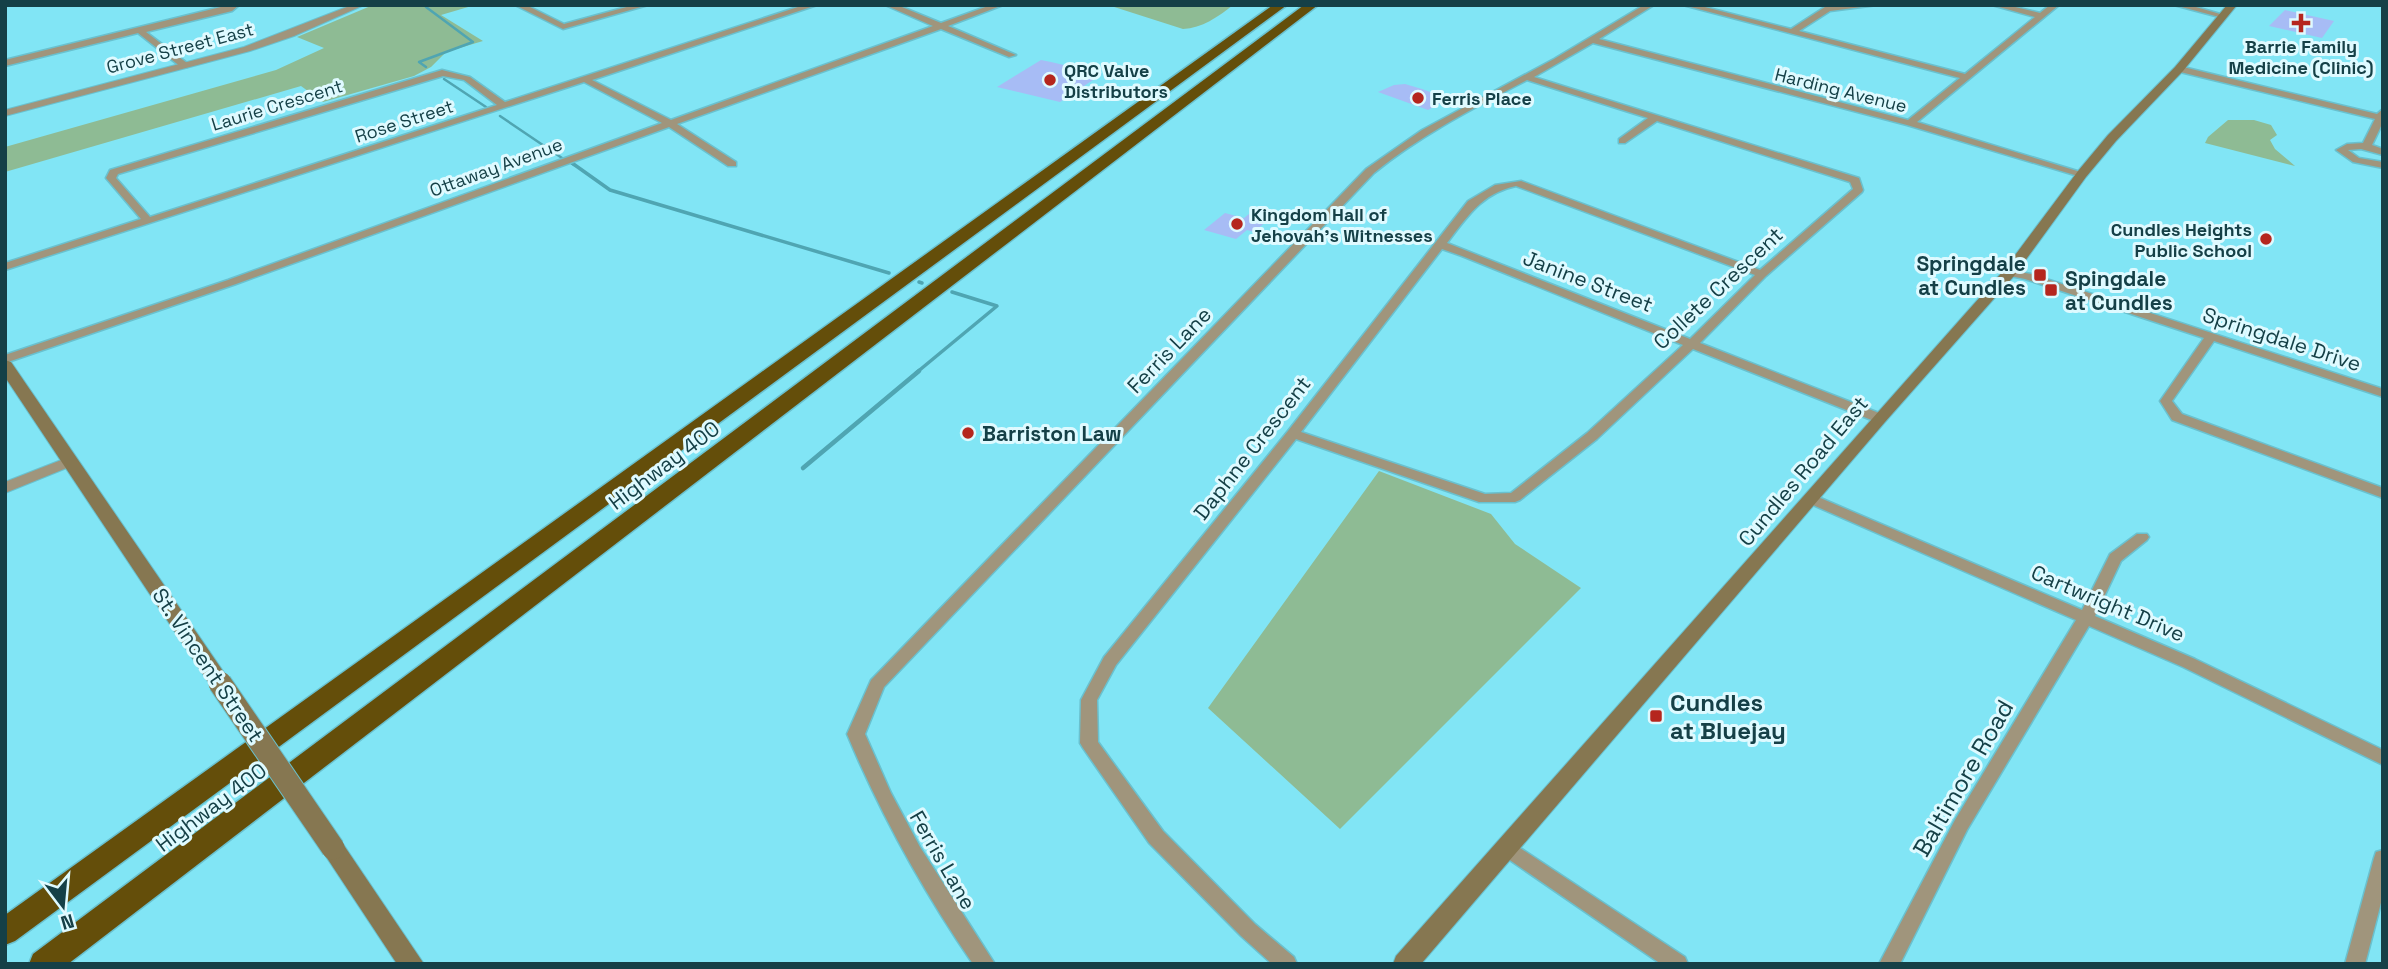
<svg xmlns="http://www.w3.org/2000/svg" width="2388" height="969" font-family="'Space Grotesk',sans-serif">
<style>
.green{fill:#8ebb94}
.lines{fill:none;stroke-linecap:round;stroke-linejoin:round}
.stream-far2{stroke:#4fa5b2;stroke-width:2.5}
.stream-far1{stroke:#4fa5b2;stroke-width:3.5}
.stream{stroke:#4fa5b2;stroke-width:4.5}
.building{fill:#a7bcf5}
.minor-casing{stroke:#69c1cf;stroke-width:3}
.tertiary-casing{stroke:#69c1cf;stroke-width:2}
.secondary-casing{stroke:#69c1cf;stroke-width:2}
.motorway-casing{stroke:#69c1cf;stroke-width:3}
.minor{fill:#a0957c;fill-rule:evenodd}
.tertiary{fill:#a0957c;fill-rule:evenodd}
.secondary{fill:#867751;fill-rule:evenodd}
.motorway{fill:#644e0a;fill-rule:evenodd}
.secondary-bridge-casing{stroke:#69c1cf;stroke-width:25;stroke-linecap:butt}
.secondary-bridge{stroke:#867751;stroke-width:23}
.poi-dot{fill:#b5261e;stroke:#dffaff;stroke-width:2.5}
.labels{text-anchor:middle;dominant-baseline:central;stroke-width:6;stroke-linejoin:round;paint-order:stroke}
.far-poi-label{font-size:18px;font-weight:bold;fill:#154047;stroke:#dffaff;text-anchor:start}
.far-street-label{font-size:18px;fill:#154047;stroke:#dffaff}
.poi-label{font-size:21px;font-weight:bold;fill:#154047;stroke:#dffaff;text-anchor:start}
.street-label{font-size:21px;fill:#154047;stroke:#dffaff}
.near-poi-label{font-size:24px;font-weight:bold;fill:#154047;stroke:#dffaff;text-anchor:start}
.near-street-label{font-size:24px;fill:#154047;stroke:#dffaff}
</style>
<rect width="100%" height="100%" fill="#81e5f5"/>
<g class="green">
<path d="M373,5H475L441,15L483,41L446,52L431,67L414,76L323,102L301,86L5,172V147L276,70L324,48L297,37Z"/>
<path d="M1108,5H1233C1218,17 1202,28 1183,29Z"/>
<path d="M2228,120H2254L2271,125L2277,135L2270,140L2275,149L2295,166L2205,143L2208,137Z"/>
<path d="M1379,471L1491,514L1515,544L1581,588L1340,829L1208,708Z"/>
</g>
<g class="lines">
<g class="stream-far2">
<path d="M426,67L419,62L473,42L426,7L430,5"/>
<path d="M444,79L486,107"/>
<path d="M500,116L562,158"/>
<path d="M571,163L574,165"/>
</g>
<g class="stream-far1">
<path d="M572,163L610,190L889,273"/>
<path d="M919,282L922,283"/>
<path d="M916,373L997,306L952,292"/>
</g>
<path class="stream" d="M803,468L919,371"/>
</g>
<g class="building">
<path d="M2285,10L2334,21L2322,38L2269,26Z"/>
<path d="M1041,60L1051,62L1102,74L1060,102L997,87Z"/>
<path d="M1405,84L1422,89L1449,99L1428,110L1378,92L1394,85Z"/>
<path d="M1225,213L1244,218L1249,214L1269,219L1254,232L1247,230L1236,239L1204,230Z"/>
</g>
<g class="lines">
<defs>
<g id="minor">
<path d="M229,5H239L232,11L146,32L187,63V67H181L138,33L5,66V60Z"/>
<path d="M515,5H526L564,24L634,5H648L563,29Z"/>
<path d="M804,5H817L592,80L671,120L933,26L885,5H897L941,23L991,5H1003L948,26L1016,55L1009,57L941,29L677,124L736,162V166H728L669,127L236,284L5,363V355L228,280L662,123L584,82L5,270V263L141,219L106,178L110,170L442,70L470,77L505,102ZM443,76L464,80L497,105L150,217L116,178L118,174Z"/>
<path d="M1644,5H1654L1599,39L1908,120L1960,78L1683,5H1697L1791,29L1825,7L1877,5L1830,11L1799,31L1965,74L2035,17L1992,5H2007L2040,13L2050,5H2059L1917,122L2087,174L2078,176L1907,125L1593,43L1534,77L1859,178L1863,190L1862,192L1766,276L1700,343L1884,415L1886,418L1879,422L1874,421L1693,349L1597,439L1520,500L1515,502H1479L1296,439L1116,665L1097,700L1098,742L1163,831L1255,924L1294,957L1297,964H1272L1241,936L1149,843L1083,748L1080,743L1081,700L1104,657L1288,431L1468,201L1495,185L1521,181L1760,270L1853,189L1850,182L1657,121L1625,143H1619V139L1648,118L1527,80C1474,108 1421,135 1374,173L884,687L865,734L891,793L920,847L995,964H973C923,891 881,815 847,734L871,680L1366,169L1422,130L1554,59ZM1516,186L1755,275L1690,339L1447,243C1467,217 1482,193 1516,186ZM1442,249L1462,256L1683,345L1587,433L1511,493L1485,494L1301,432Z"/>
<path d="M2174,5H2189L2227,16L2223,18Z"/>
<path d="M2179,66L2377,114L2383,109V122L2372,145L2383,149V155L2361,149L2348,150L2359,158L2383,162V168L2353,162L2336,150L2347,144L2363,143L2375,119L2176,71V67Z"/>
<path d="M2009,270L2031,274L2383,389V397L2214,341L2172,401L2182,414L2383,488V498L2172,420L2160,401L2204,338L2025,279L2005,275L2003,273Z"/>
<path d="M1811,494L2082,610L2110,554L2137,534H2147L2149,537L2147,540L2121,561L2095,616L2195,659L2383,750V765L2183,667L2089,626L1967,830L1900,964H1879L1955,820L2076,620L1806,502L1804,499L1806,496Z"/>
<path d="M1508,840L1685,957L1688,964H1661L1501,854L1499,848L1501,842Z"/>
<path d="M2383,850V895L2365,964H2345L2374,858L2376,852Z"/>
</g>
<g id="tertiary">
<path d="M352,5H364L294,36L250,51L5,116V110L244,47Z"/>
<path d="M69,457L74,459L77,462L74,465L5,493V482Z"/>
</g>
<g id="secondary">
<path d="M2227,5H2237L2183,71L2116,141L2086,177L2014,276L1885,422L1421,964H1393L1396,956L2004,270L2078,171L2108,135L2175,67Z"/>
<path d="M5,360L11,362L227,677L230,683L227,689L220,691L213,689L5,377Z"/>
<path d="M333,838L341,841L424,964H397L325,855L321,848L325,841Z"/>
</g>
<g id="motorway">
<path d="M1273,5H1287L15,941L5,945V915Z"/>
<path d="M1304,5H1318L68,964H29L33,954Z"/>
</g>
</defs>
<use href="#minor" class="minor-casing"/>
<use href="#tertiary" class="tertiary-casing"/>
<use href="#secondary" class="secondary-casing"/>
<use href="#motorway" class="motorway-casing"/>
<use href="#minor" class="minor"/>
<use href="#tertiary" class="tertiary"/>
<use href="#secondary" class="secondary"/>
<use href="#motorway" class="motorway"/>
<defs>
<path id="secondary-bridge" d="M220,683L333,848"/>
</defs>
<use href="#secondary-bridge" class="secondary-bridge-casing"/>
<use href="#secondary-bridge" class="secondary-bridge"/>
</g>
<g class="poi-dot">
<path d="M2297.5 12.5h7v7h7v7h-7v7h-7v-7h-7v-7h7z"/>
<circle cx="1050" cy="80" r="7"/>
<circle cx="1418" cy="98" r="7"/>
<circle cx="1237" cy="224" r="7"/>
<circle cx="2266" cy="239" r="7"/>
<rect x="2033" y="268" width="14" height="14" rx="3.5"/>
<rect x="2044" y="283" width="14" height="14" rx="3.5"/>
<circle cx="968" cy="433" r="7"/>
<rect x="1649" y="709" width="14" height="14" rx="3.5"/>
</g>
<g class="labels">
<g class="far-poi-label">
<text x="2301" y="46" text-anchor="middle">Barrie Family<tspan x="2301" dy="21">Medicine (Clinic)</tspan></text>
<text x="1064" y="70">QRC Valve<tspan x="1064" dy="21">Distributors</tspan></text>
<text x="1432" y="98">Ferris Place</text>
<text x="1251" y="214">Kingdom Hall of<tspan x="1251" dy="21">Jehovah's Witnesses</tspan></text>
<text x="2252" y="229" text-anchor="end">Cundles Heights<tspan x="2252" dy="21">Public School</tspan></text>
</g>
<g class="far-street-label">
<text transform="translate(180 48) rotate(-15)">Grove Street East</text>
<text transform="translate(1841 90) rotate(14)">Harding Avenue</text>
<text transform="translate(277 105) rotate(-17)">Laurie Crescent</text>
<text transform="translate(404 121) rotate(-18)">Rose Street</text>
<text transform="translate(496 167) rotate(-20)">Ottaway Avenue</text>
</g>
<g class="poi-label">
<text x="2026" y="263" text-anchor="end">Springdale<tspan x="2026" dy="24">at Cundles</tspan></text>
<text x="2065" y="278">Spingdale<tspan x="2065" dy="24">at Cundles</tspan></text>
<text x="982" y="433">Barriston Law</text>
</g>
<g class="street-label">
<text transform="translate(1588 281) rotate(21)">Janine Street</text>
<text transform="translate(1718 288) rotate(-43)">Collete Crescent</text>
<text transform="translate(2282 339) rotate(18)">Springdale Drive</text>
<text transform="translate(1169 350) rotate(-46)">Ferris Lane</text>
<text transform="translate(1252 448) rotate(-52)">Daphne Crescent</text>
<text transform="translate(664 465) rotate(-37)">Highway 400</text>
<text transform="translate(1803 471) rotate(-50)">Cundles Road East</text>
<text transform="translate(2108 603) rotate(23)">Cartwright Drive</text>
<text transform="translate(208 665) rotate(56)">St. Vincent Street</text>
<text transform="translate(211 807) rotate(-37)">Highway 400</text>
<text transform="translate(943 860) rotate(60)">Ferris Lane</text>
</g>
<g class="near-poi-label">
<text x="1670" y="702">Cundles<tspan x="1670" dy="28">at Bluejay</tspan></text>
</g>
<g class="near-street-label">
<text transform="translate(1963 778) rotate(-60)">Baltimore Road</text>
</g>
</g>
<rect width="2388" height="969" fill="none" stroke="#154047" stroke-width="14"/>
<g transform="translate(63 906) rotate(164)" stroke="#dffaff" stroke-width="5" paint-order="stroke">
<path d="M0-5L12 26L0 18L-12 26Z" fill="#154047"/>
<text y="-10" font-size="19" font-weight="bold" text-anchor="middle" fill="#154047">N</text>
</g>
</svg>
